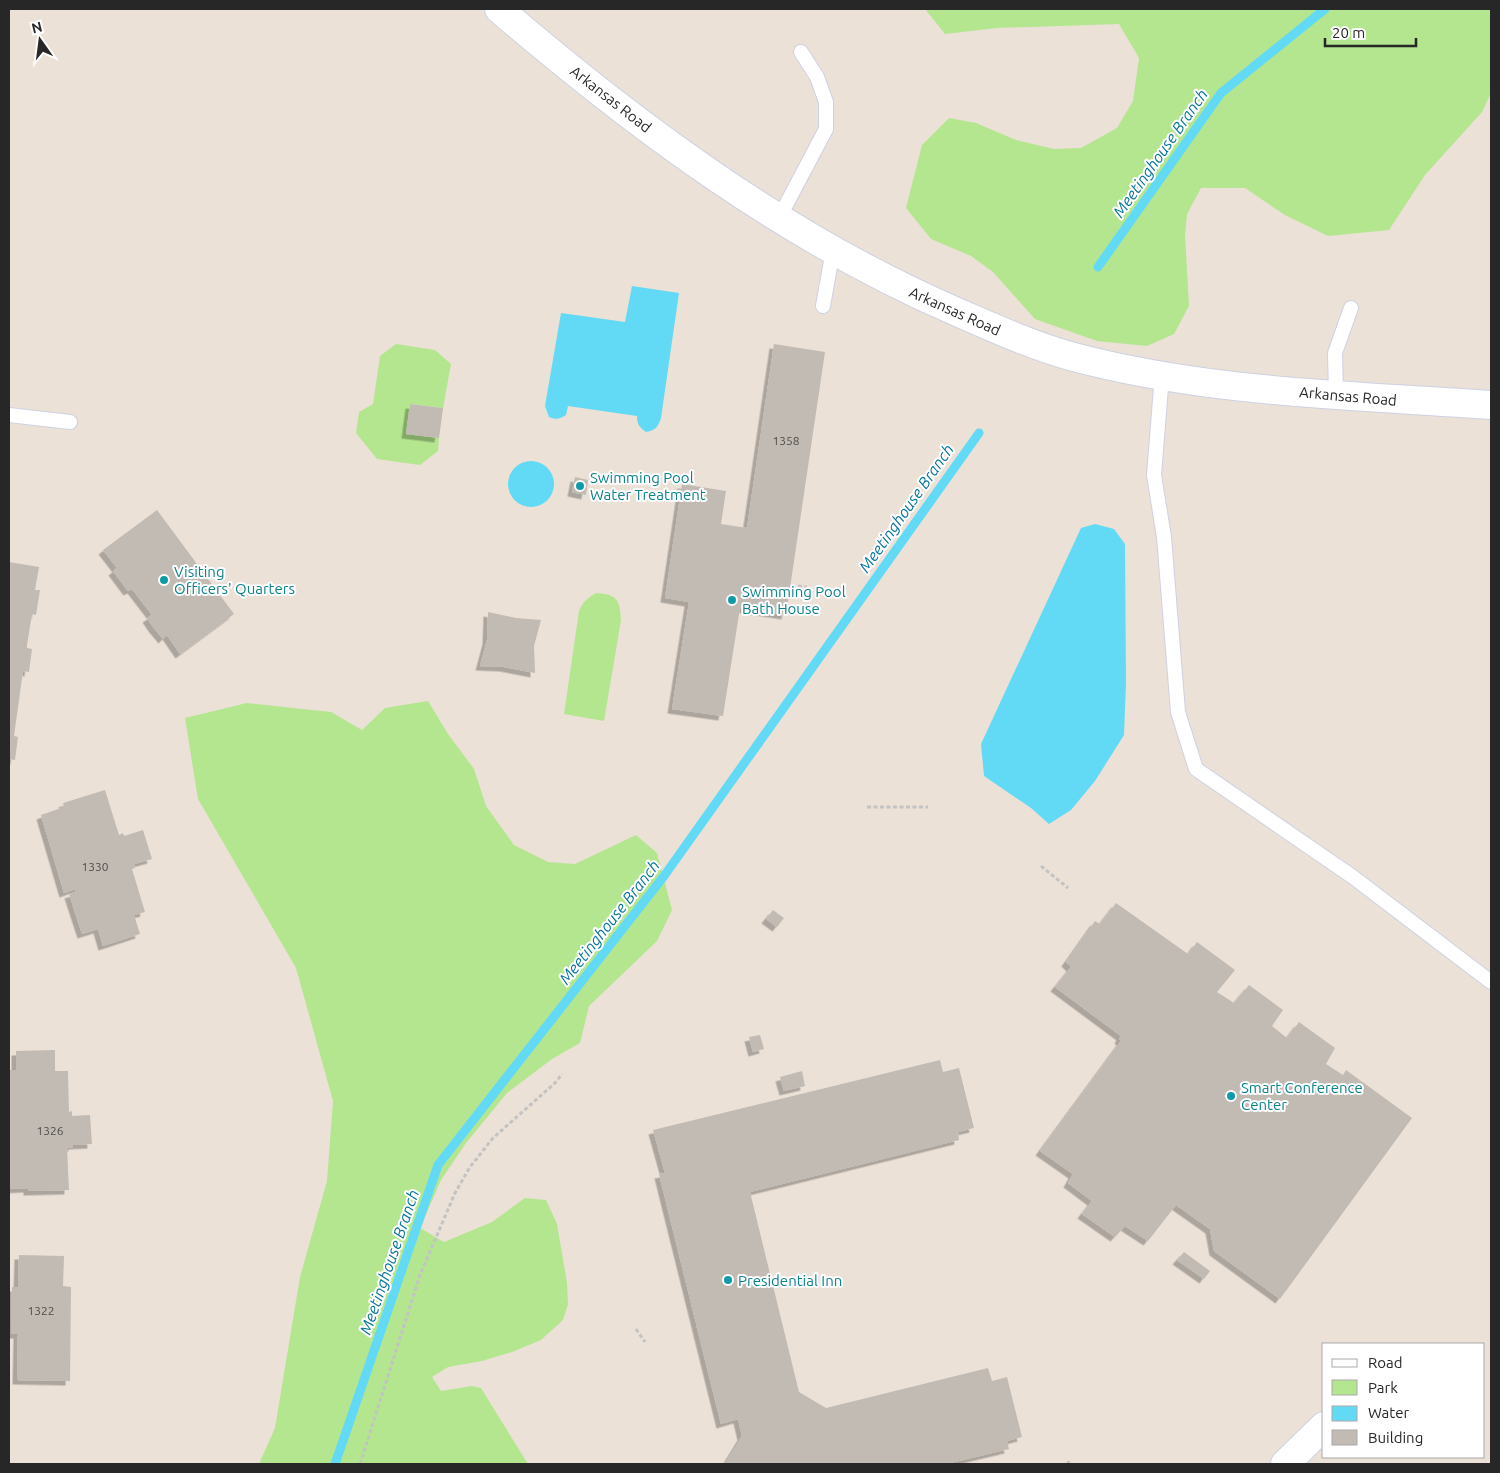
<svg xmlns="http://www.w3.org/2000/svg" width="1500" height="1473" font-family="Ubuntu,sans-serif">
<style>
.green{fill:#b3e68f}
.water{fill:#62daf6}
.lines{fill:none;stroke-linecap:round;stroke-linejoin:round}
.stream{stroke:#62daf6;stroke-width:9}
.building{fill:#c2bbb4;filter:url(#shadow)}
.service-casing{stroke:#cdd2e2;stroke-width:16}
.minor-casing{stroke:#cdd2e2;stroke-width:30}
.tertiary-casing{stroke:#cdd2e2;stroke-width:30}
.path{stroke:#c3c3c3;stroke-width:3;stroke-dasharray:4 2.5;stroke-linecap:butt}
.service{stroke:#fff;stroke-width:14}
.minor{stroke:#fff;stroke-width:28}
.tertiary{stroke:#fff;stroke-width:28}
.culture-dot{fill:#0f9aa8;stroke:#fff;stroke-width:2}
.labels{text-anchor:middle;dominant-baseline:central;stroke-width:4;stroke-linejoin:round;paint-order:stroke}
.number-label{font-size:12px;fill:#4e4c4a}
.street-label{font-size:15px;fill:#272727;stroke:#fff}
.culture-label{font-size:15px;fill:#0d838f;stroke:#fff;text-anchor:start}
.water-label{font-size:16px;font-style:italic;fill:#05759e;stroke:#fff}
</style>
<defs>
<filter id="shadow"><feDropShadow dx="-4.5" dy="4.5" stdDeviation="0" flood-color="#0004"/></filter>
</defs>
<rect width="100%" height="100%" fill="#ebe1d7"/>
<g class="green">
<path d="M925,9H1491V93L1482,112L1425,175L1389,230L1328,236L1285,215L1245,188H1201L1187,214L1185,236L1189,306L1174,334L1147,346L1097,341L1035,319L993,272L971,256L931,239L906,208L922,145L949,118L976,123L1016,140L1054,149L1081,148L1117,128L1133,101L1139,58L1119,24L997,28L945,34Z"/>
<path d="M396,344L435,350L451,364L443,408L410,404L406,434L439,438L438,451L420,465L377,459L356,433L359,412L373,404L380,356Z"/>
<path d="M596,593C617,594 620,600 621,620L604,721L564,714L579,611C583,601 588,598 596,593Z"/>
<path d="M428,701L448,734L474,769L486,806L514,845L548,862L575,864L636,835L657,853L672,910L657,941L589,1006L580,1043L552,1059L507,1093L466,1143L441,1180L420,1228L444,1242L492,1222L525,1198L546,1200L557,1224L567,1283L568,1304L563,1320L541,1340L512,1352L482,1361L448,1367L432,1377L441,1391L472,1386L481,1388L528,1464H259L275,1428L300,1277L327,1181L333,1101L296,968L198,799L185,718L247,703L331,712L362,730L385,708Z"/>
</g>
<g class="water">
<path d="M632,286L679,293L661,418C658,427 656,430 646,432C639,427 637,424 637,416L568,406L566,415C560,419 556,420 549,417L545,406L561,313L625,322Z"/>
<circle cx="531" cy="484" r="23"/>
<path d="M1095,524L1114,529L1125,544L1126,683L1124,735L1095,781L1071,810L1049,824L1031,808L984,776L981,744L1081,528Z"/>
</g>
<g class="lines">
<g class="stream">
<path d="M1098,267L1221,93L1325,9"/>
<path d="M335,1464L438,1165L664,876L979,433"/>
</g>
</g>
<g class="building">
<path d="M774,344L825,352L786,615L740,608L723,716L672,709L689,602L665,598L682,484L726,491L721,524L747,528Z"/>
<path d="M410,404L443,408L439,438L406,434Z"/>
<path d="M575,477L588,480L586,495L572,492Z"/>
<path d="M157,510L234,614L180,654L167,635L163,639L153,627L147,618L152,615L132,589L128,591L113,571L117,568L103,550Z"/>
<path d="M9,562L39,567L35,590H40L36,615L32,614L27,645V648L32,649L29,672L23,671L14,736L18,737L15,760L9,759Z"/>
<path d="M488,612L516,618L541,620L534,646L535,673L504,667L480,666L487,640Z"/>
<path d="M105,790L119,835L123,833L124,836L143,830L152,859L134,864L135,868L132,869L145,912L134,915L140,934L103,946L98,929L82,934L69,894L76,892L75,889L64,893L41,815L64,807L63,803Z"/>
<path d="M1116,903L1188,954L1197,942L1235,970L1217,992L1234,1003L1249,985L1283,1010L1272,1026L1287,1038L1299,1022L1335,1048L1326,1064L1343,1075L1346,1070L1412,1118L1280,1299L1214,1251L1210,1229L1176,1205L1148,1241L1125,1226L1115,1237L1082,1214L1092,1201L1068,1183L1073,1174L1040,1151L1121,1041L1119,1039L1121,1036L1055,987L1071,967L1066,962L1095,921L1100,924Z"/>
<path d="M773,910L784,918L777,927L766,919Z"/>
<path d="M760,1035L764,1049L753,1052L749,1037Z"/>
<path d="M55,1050V1071H68L69,1112L72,1111V1116L90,1115L92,1144L73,1145V1147L67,1148L69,1190L28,1191V1188L9,1189V1070H16V1051Z"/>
<path d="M940,1060L943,1072L959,1068L974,1128L958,1132L959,1140L750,1192L799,1392L826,1408L988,1368L992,1381L1007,1377L1022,1437L1007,1441L1009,1449L946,1464H725L742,1436L738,1419L721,1424L659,1174L665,1173L653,1130Z"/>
<path d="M802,1071L805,1086L784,1091L780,1077Z"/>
<path d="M1184,1252L1210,1271L1204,1279L1177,1260Z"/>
<path d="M19,1255L64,1256L63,1286L71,1287L70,1381L17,1380L18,1334H11L12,1287H18Z"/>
</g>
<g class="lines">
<defs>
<g id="service">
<path d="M779,218L826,129V102L817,77L801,52"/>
<path d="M823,306L833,250"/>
<path d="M1162,375L1154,475L1164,537L1178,712L1196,769L1353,877L1491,982"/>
<path d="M1336,395L1335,353L1351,308"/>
<path d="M9,415L70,422"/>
</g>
<path id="minor" d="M1285,1464L1324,1426"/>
<path id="tertiary" d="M499,9C638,128 788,239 957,312C994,328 1031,345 1070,356C1207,393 1350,395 1491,405"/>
</defs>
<use href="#service" class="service-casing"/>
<use href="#minor" class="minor-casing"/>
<use href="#tertiary" class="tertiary-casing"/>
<g class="path">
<path d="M798,586L807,587"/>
<path d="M815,588L822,589"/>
<path d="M867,807H928"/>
<path d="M1041,866L1068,888"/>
<path d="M636,1329L645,1342"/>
<path d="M1068,1461L1069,1464"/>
<path d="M360,1464L420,1275L455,1193L470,1167L493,1138L555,1083L562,1074"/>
</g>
<use href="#service" class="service"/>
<use href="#minor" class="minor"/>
<use href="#tertiary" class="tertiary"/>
</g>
<g class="culture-dot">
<circle cx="580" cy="486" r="5"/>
<circle cx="164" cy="580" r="5"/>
<circle cx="732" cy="600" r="5"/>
<circle cx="1231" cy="1096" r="5"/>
<circle cx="728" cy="1280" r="5"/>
</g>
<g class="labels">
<g class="number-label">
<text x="786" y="440">1358</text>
<text x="95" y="866">1330</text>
<text x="50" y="1130">1326</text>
<text x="41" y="1310">1322</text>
</g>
<g class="street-label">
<text transform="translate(611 99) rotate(38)">Arkansas Road</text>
<text transform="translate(955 311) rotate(24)">Arkansas Road</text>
<text transform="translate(1348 396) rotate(5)">Arkansas Road</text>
</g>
<g class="culture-label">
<text x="590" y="477">Swimming Pool<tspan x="590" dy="17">Water Treatment</tspan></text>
<text x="174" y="571">Visiting<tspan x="174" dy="17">Officers' Quarters</tspan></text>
<text x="742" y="591">Swimming Pool<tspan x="742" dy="17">Bath House</tspan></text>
<text x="1241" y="1087">Smart Conference<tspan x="1241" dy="17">Center</tspan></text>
<text x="738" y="1280">Presidential Inn</text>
</g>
<g class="water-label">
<text transform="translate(1160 153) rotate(-55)">Meetinghouse Branch</text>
<text transform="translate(906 508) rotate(-55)">Meetinghouse Branch</text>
<text transform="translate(609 922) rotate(-52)">Meetinghouse Branch</text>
<text transform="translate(389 1262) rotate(-71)">Meetinghouse Branch</text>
</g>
</g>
<rect width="1500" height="1473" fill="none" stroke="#272727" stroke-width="20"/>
<rect x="1322" y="1343" width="162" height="115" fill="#ffffff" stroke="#a9a9a9"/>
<rect x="1332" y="1359" width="25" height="8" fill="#ffffff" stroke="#a9a9a9"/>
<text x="1368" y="1368" font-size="15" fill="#272727">Road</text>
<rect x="1332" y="1380" width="25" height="15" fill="#b3e68f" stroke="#a9a9a9"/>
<text x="1368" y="1393" font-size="15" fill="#272727">Park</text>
<rect x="1332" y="1406" width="25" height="15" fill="#62daf6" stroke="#a9a9a9"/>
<text x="1368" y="1418" font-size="15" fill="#272727">Water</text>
<rect x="1332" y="1430" width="25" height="15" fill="#c2bbb4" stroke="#a9a9a9"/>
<text x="1368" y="1443" font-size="15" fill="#272727">Building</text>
<g transform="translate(40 40) rotate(346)" stroke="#ffffff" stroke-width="4" paint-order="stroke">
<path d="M0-4L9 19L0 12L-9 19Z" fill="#272727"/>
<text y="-8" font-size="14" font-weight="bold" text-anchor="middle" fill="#272727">N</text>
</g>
<path d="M1325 38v8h91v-8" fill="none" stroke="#272727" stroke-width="2.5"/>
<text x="1332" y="38" font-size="15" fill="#272727" stroke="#ffffff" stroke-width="4" paint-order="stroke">20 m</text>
</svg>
